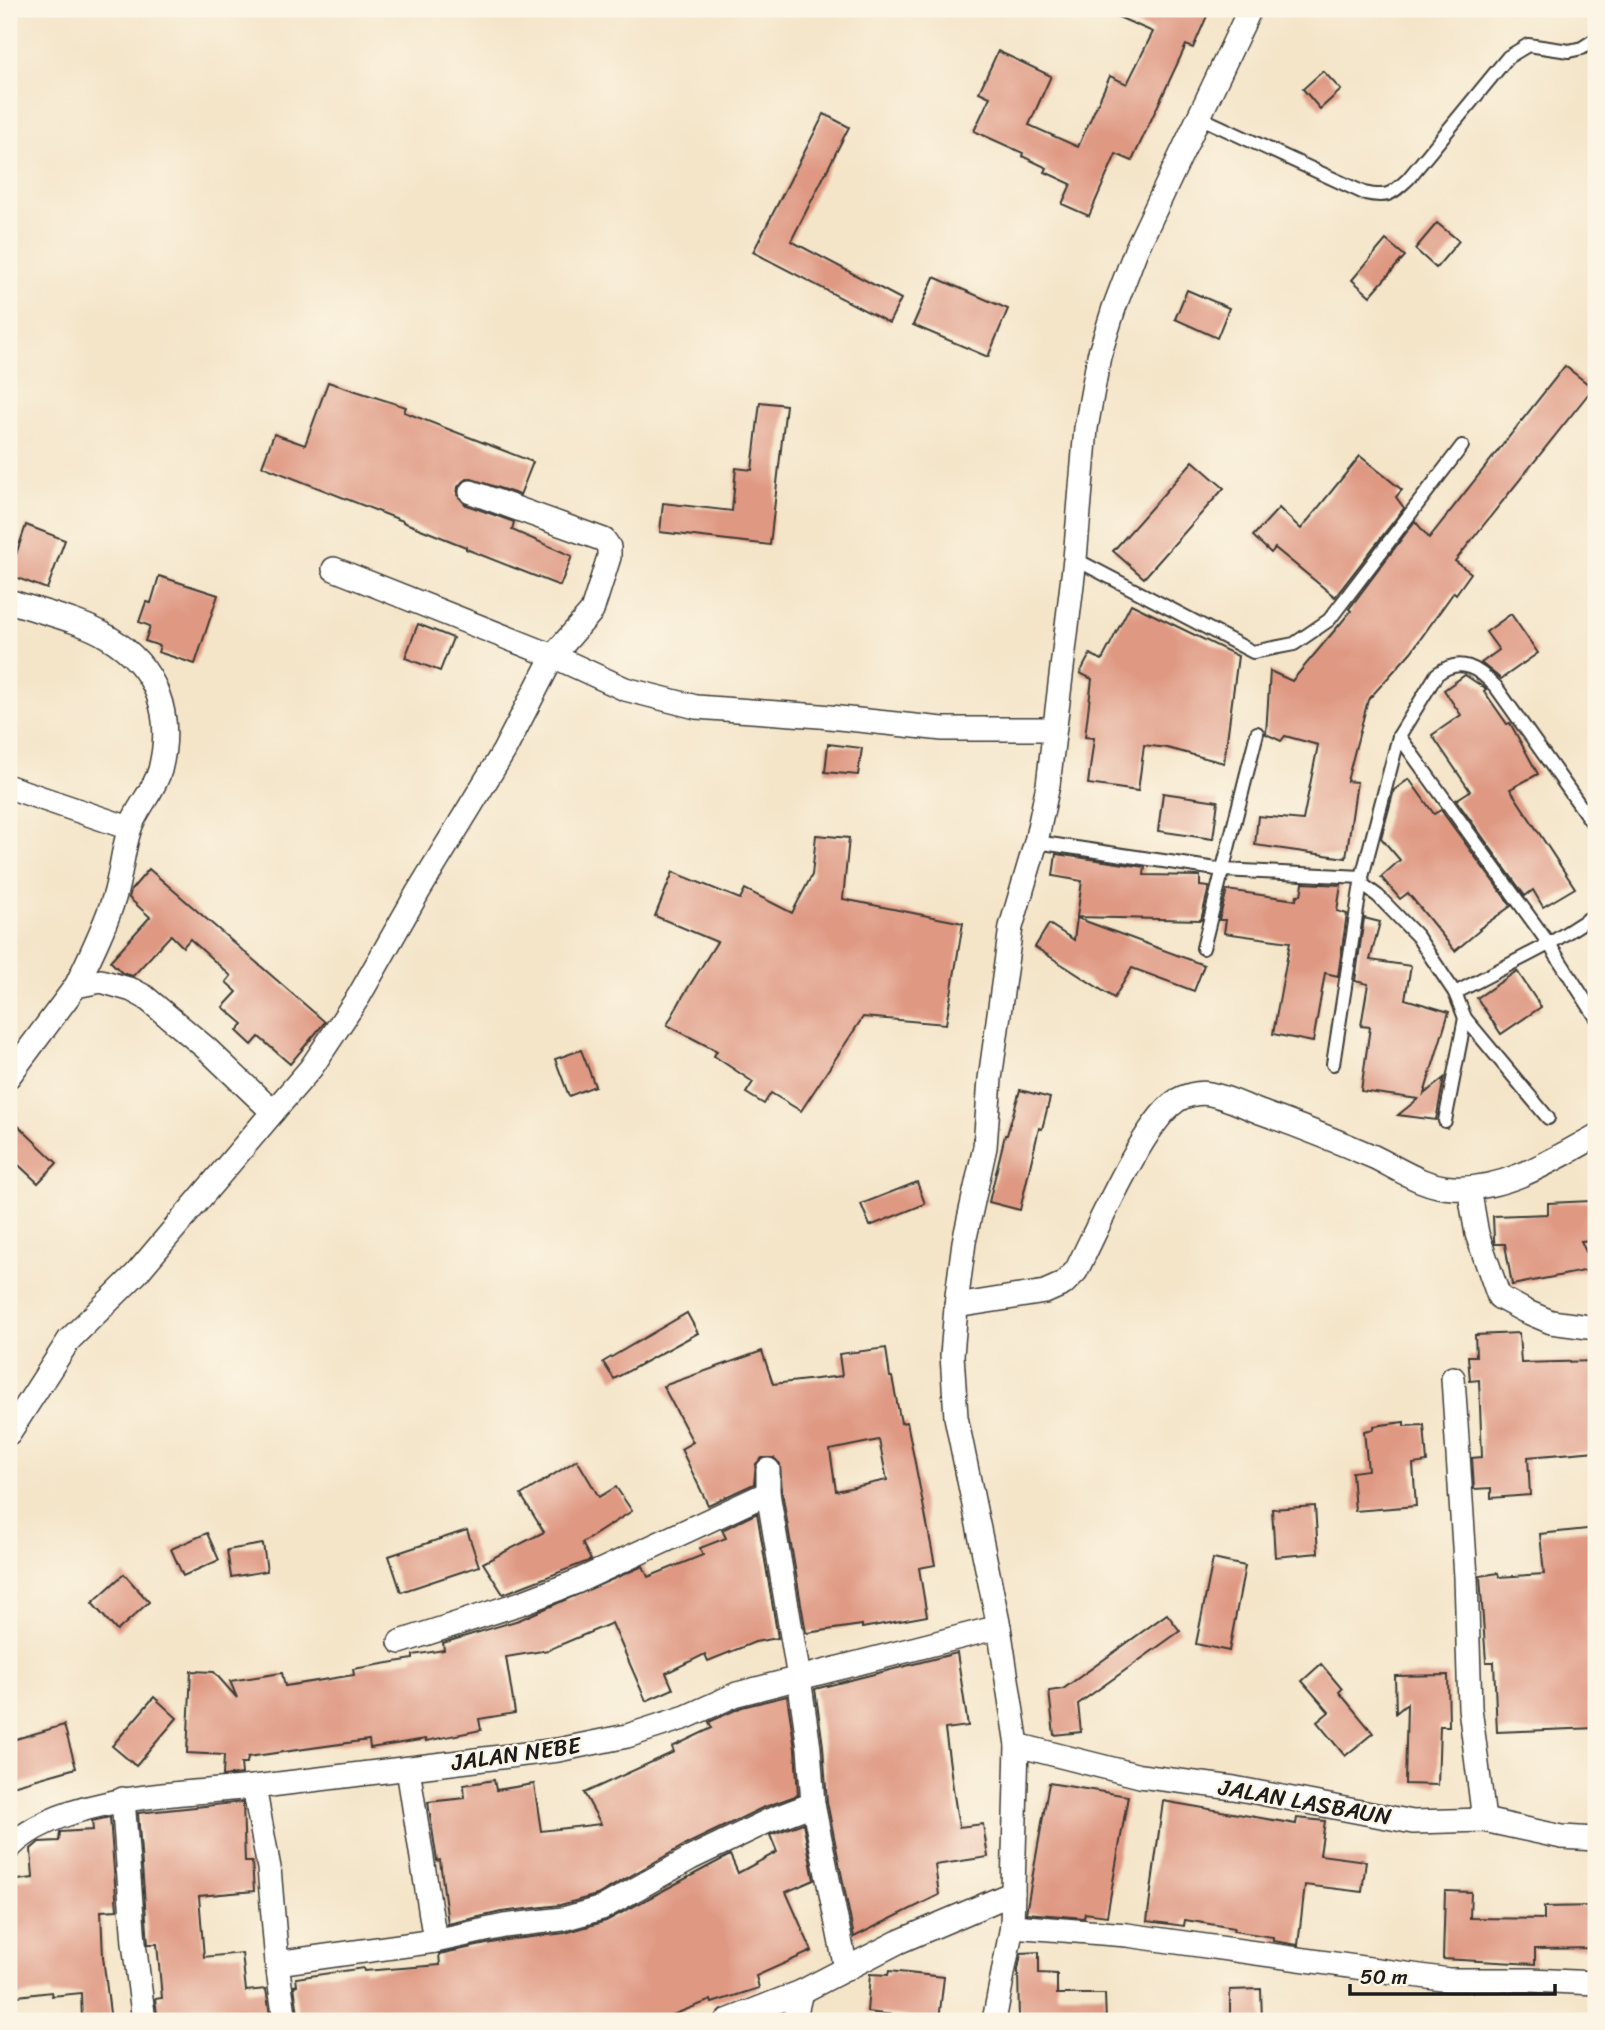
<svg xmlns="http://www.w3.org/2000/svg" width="1605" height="2030" font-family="Sriracha,sans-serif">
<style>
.building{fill:#df9983;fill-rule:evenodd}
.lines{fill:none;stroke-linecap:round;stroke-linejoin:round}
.lane-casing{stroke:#3c3a36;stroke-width:16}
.street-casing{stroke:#3c3a36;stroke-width:26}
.lane{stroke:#fff;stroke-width:12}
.street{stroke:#fff;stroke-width:23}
.labels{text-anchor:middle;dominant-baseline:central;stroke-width:5;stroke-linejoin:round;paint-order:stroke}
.street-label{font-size:23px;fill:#1c1c1c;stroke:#fcf5e5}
</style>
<rect width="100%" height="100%" fill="#fcf5e5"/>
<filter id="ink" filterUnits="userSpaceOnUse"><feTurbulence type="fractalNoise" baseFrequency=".0143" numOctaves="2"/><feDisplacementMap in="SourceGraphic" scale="14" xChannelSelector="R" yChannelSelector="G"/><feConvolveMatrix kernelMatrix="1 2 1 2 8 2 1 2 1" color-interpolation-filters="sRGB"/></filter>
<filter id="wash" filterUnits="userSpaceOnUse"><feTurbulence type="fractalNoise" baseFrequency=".00686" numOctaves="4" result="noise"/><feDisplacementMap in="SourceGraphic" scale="28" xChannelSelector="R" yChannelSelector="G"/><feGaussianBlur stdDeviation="1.57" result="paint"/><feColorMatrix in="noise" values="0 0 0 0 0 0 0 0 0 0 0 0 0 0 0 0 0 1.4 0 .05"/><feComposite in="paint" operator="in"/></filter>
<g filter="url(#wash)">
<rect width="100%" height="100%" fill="#f4e5c9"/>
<g id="blocks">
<g class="building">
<path d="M1100,9H1210L1193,48L1186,45L1132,161L1116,154L1089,216L1062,204L1071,184L1045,172L1047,168L1022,156L1023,153L974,131L990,97L979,92L998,51L1051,76L1029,125L1078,147L1110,76L1127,84L1153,32Z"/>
<path d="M1323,71L1341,90L1320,109L1303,89Z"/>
<path d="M824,114L849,127L791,241L901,299L889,323L753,252Z"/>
<path d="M1437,223L1459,241L1436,268L1415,249Z"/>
<path d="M1386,240L1405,256L1370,296L1352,280Z"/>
<path d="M934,277L1008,309L988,357L913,325Z"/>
<path d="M1187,290L1229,308L1217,338L1175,319Z"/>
<path d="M1565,366L1593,388L1455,561L1471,573L1456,594L1454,592L1411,652L1368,700L1347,781L1357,782L1346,858L1255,845L1258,816L1303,820L1318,745L1285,736L1281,741L1266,734L1270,671L1292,681L1351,611L1349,609L1415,521L1429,538Z"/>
<path d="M328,382L406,407L404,412L533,462L520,495L469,478L463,481L458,487L457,495L466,505L514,522L512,530L572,556L560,586L466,549V547L403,522V521L262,466L274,434L305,445Z"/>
<path d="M760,402L786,405L770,545L660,532L663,503L732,511L736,468L752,470Z"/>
<path d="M1360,456L1402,490L1396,497L1404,508L1335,597L1275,548L1271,553L1253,536L1279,508L1301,529Z"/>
<path d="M1193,461L1224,488L1144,578L1113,551Z"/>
<path d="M26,525L65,540L47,589L9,575Z"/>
<path d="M159,576L218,595L195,664L158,652L160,646L145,641L150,626L139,622L146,602L151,603Z"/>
<path d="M1131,604L1238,656L1224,763L1167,748L1144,745L1138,791L1088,784L1094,738L1085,737L1092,679L1080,673L1090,654L1102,660Z"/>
<path d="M1511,614L1538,653L1501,679L1481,663L1499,650L1486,632Z"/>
<path d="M418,624L453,638L440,671L405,658Z"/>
<path d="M1465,675L1486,689L1484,691L1507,724L1510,723L1538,774L1510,789L1575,888L1543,907L1533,890L1525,896L1456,800L1470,791L1432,735L1461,715L1444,690Z"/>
<path d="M828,744L862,748L858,775L825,772Z"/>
<path d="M1409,779L1434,814L1441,810L1511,906L1479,929L1480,930L1455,951L1408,893L1400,899L1381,877L1400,860L1381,838L1394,790Z"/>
<path d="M1163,793L1218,801L1213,839L1158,831Z"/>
<path d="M816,835L849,838L843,899L963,923L946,1024L863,1017L801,1111L771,1093L764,1104L746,1093L753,1082L714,1056L717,1051L667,1025L683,996L717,942L655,916L673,872L740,899L745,889L792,913L812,875Z"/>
<path d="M1056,854L1145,867L1144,875L1200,876V886L1209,887L1201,920L1077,917L1082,881L1053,876Z"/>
<path d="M149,869L325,1022L290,1064L259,1037L252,1045L237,1031L243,1024L223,1007L237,992L226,982L231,976L190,939L183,947L171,935L133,976L122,973L110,961L150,917L129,898L131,890Z"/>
<path d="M1303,883L1341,885L1337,911L1347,914L1338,976L1325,973L1313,1042L1273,1034L1290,942L1224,933L1226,920H1219L1227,890L1296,900L1297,895H1301Z"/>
<path d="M1077,918L1204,965L1194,991L1132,968L1114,998L1035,947L1049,924L1074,940Z"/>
<path d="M1364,918L1380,922L1370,960L1411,966L1405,999L1449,1012L1424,1094L1444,1078L1436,1120L1398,1115L1418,1099L1361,1091L1370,1027L1361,1026L1368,984L1355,981Z"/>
<path d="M1517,971L1541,1007L1501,1034L1477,998Z"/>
<path d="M581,1050L595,1086L569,1096L555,1059Z"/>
<path d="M1020,1090L1050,1098L1042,1129L1039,1128L1020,1210L989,1202L1005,1135H1007Z"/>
<path d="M9,1117L57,1163L38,1183L9,1156Z"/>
<path d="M917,1182L925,1204L870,1226L861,1204Z"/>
<path d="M1591,1201L1593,1240L1581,1241L1594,1269L1512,1285L1505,1244H1495L1494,1240L1493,1216L1548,1214V1203Z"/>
<path d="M687,1313L698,1333L614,1379L603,1362Z"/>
<path d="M1519,1333L1521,1363L1596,1361V1451L1528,1457L1530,1495L1491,1498V1488L1474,1489L1472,1458L1482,1457L1479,1380L1470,1381L1468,1356H1476L1475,1335Z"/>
<path d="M886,1348L890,1377H892L901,1423L907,1422L935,1565L919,1568L927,1616L862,1628V1625L806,1633L782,1492L780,1464L774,1458H762L756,1464L754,1484L708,1505L681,1449L693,1442L663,1386L762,1351L773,1384L842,1376L839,1354ZM879,1440L887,1480L836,1491L830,1450Z"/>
<path d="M1404,1422V1426L1424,1425L1427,1462L1413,1464L1416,1506L1355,1511L1352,1472L1368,1470L1364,1431L1374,1429V1426Z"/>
<path d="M577,1460L599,1497L616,1487L632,1511L582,1543L591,1560L503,1594L483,1563L544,1532L521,1495Z"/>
<path d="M1315,1506L1318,1553L1275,1557L1272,1509Z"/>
<path d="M757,1513L778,1638L755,1642L708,1661L705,1654L666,1673L673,1689L646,1701L612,1623L548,1650L506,1657L515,1713L479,1719L481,1730L426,1741V1739L370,1748L369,1740L248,1757L247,1763H241L242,1774L223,1776L224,1755L187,1753L191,1671L214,1672L237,1698L230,1681L282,1673L285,1686L354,1675L353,1669L413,1659V1655L444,1650L443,1643L519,1620L643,1566L648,1577L703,1555L700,1548L726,1538L722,1530Z"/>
<path d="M1596,1528V1728L1497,1732L1494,1662H1486L1480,1576L1498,1573L1499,1577L1544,1574L1540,1534Z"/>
<path d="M467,1530L479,1566L401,1592L389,1556Z"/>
<path d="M207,1533L219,1560L183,1576L171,1549Z"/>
<path d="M263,1544L267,1571L231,1577L227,1550Z"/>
<path d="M1213,1559L1245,1566L1229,1651L1196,1644Z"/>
<path d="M124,1574L149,1602L117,1631L92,1603Z"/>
<path d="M1167,1614L1180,1631L1078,1704L1081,1732L1054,1735L1049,1691L1063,1689Z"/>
<path d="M957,1653L968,1726L945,1729L954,1795L959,1827L983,1824L988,1857L935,1865L939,1895L854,1937L827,1802L823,1746L815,1689Z"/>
<path d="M1321,1664L1342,1689L1339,1692L1373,1733L1345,1756L1317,1722L1329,1712L1302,1681Z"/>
<path d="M1448,1675L1449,1726H1440L1438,1785L1405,1784L1407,1704L1396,1713L1395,1676Z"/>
<path d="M787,1696L795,1749L798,1795L762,1808L685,1845L597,1895L560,1905L501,1912L448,1924L440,1860L437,1861L428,1802L465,1798L464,1785L494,1780L496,1790L534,1784L541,1831L601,1824L584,1793L674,1752L672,1747L712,1728L709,1722L742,1707Z"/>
<path d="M154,1697L177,1718L136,1766L112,1746Z"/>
<path d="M64,1725L76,1768L9,1787V1741Z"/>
<path d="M1049,1783L1128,1796L1107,1916L1085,1913L1084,1918L1026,1913Z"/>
<path d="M1163,1801L1296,1824L1297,1818L1325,1821L1320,1855L1366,1861L1362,1892L1305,1885L1298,1945L1273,1941V1937L1233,1931L1234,1928L1185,1920L1184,1926L1147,1921Z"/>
<path d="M243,1802L245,1862H252L254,1891L199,1896L204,1957L242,1953L246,1991L266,1989L271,2021H158L155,1999L162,1998L157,1944H148L138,1813Z"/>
<path d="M110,1817L117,1910L101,1911L103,1957L111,2021H82L81,1993L52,1996L51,1992L9,1997V1915L12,1914L9,1881L33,1878L31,1849L39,1842L59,1841L60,1832L93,1830L92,1821Z"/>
<path d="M803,1823L814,1880L786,1892L812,1951L756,1976L759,1988L712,2003L711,2000L657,2021H299L294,1986L297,1985L296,1978L363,1968L364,1971L440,1965L439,1954L506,1940L565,1933L606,1921L730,1855L738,1873L777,1852L770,1835Z"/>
<path d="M1445,1891L1471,1892L1470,1918L1544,1919V1907L1596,1906V1948L1535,1949V1964L1443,1959Z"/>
<path d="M1039,1952V1973L1057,1974V1994H1105L1106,2021H1019L1018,1970L1021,1953Z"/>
<path d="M889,1971L944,1977L939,2020L867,2012L870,1974L888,1975Z"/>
<path d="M1261,1989L1262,2021H1230V1990Z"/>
</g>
</g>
</g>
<g filter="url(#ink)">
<use href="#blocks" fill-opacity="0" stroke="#3c3a36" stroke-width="2"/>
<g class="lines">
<defs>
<g id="lane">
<path d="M1199,117L1364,193C1387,198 1391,195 1408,179L1508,57L1528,45L1569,51L1582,48L1596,39"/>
<path d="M1075,559L1253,652L1294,644L1329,620L1462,446"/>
<path d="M1399,736L1549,944L1596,1017"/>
<path d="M1036,842L1223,870L1362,877L1363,885L1378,896L1417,936L1455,993L1465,1018L1548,1118"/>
<path d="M1203,948L1257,733"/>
<path d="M1455,993L1549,944L1596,914"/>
<path d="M1333,1064L1362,877L1399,736L1437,674C1460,656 1478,668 1496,687L1596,828"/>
<path d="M1445,1121L1465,1018"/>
</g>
<g id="street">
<path d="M334,569L553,656L625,689L696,707L820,716L943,729H1054"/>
<path d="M9,601C38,611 83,621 108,637C157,667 174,714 160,770C154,792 135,809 129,831C122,853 121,876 114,898C104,929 90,957 76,986"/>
<path d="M9,787L129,828"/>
<path d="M9,1076L76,986L101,981L132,990L145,997L207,1049L273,1112L311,1068L359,996L418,892L504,751L553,656L592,611L609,557V547L604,540L471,492"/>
<path d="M1469,1188L1477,1234L1499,1297L1525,1311L1551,1322L1596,1328"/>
<path d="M956,1306L1045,1292L1063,1284L1076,1271C1096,1232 1142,1125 1175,1102C1184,1095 1199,1092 1210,1094C1227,1097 1244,1106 1260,1112C1299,1126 1337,1141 1374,1157C1399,1169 1424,1187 1453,1188C1505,1191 1553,1160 1596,1136"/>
<path d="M1453,1378L1466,1577L1470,1708L1484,1820"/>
<path d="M9,1433L69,1340L136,1274L273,1112"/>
<path d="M768,1470V1493L799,1678L809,1748L813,1804L846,1969"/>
<path d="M400,1642L521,1603L576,1582L768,1493"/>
<path d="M1017,1745L1140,1776L1234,1788L1413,1822L1484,1820L1562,1837L1596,1839"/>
<path d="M408,1769L435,1941"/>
<path d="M123,1799L134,1943L144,2021"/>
<path d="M9,1848C60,1795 184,1794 254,1787"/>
<path d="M1012,1926L1127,1935L1449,1980H1530L1596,1983"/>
<path d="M277,1963L435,1941L504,1926L563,1919L602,1908L691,1858L768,1821L813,1804"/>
<path d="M285,2021L277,1963L269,1868L254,1787L558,1750L627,1736L686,1717L737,1694L999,1627"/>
<path d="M727,2021L801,1992L898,1942L1013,1893"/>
<path d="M794,2021L801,1992"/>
<path d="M994,2021L1012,1926L1017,1745L999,1627L956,1417L952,1355L957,1296L964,1242L985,1147L990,1079L1011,927L1036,842L1048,785L1075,559L1086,428L1099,356L1114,308L1136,250L1250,9"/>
</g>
</defs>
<use href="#lane" class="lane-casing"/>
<use href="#street" class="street-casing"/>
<use href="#lane" class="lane"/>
<use href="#street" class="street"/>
</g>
</g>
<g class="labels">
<g class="street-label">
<text transform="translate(516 1754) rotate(-8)">JALAN NEBE</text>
<text transform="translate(1305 1802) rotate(10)">JALAN LASBAUN</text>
</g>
</g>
<rect width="1605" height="2030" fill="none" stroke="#fcf5e5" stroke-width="35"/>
<path d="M1350 1984v10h205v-10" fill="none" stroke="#1c1c1c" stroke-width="3.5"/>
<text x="1360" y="1984" font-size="21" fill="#1c1c1c" stroke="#fcf5e5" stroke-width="5" paint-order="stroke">50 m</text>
</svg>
